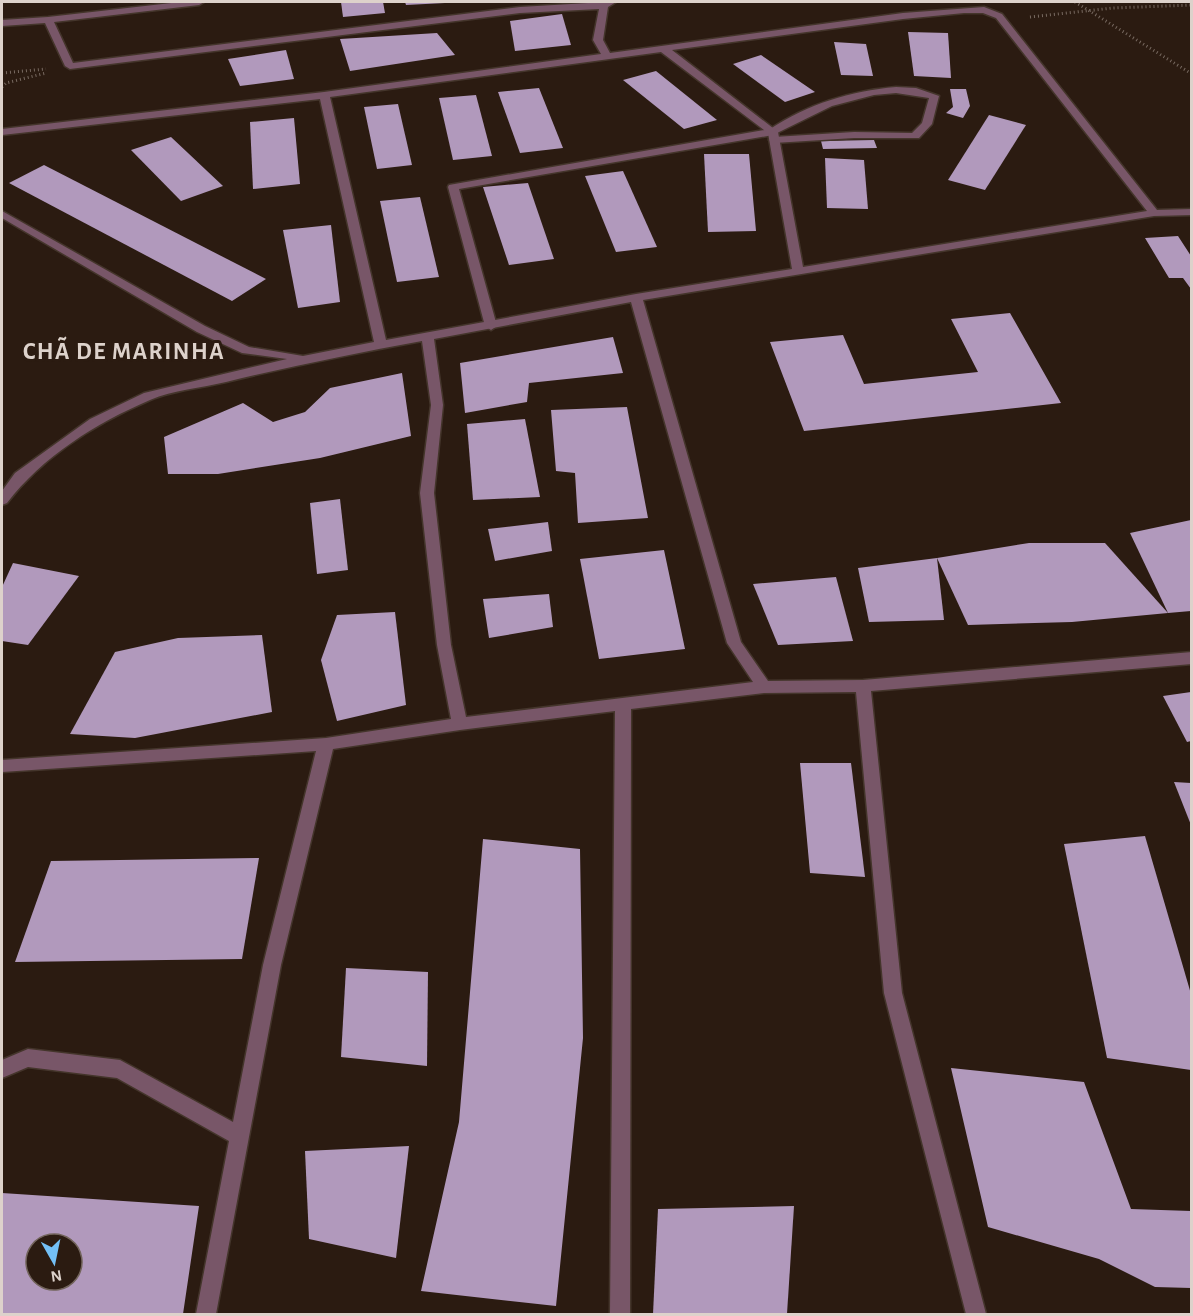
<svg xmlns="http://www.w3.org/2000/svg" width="1193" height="1316" font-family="'Alegreya Sans',sans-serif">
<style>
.building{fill:#b199bc;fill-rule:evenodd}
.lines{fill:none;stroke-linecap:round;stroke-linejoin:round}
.lane-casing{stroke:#44352b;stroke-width:3}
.street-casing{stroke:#44352b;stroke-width:3}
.path{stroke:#786a61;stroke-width:3;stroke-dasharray:1 3;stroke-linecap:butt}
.lane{fill:#785668;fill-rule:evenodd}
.street{fill:#785668;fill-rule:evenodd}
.labels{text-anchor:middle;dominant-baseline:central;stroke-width:6;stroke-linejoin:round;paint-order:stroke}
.district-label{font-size:24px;font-weight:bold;letter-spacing:1.5px;fill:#ddd2cb;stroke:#2b1b11}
</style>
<rect width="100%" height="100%" fill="#2b1b11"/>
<g class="building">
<path d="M341,2H383L385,13L343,17Z"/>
<path d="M405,2H445V3L406,5Z"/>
<path d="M562,14L571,45L515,51L510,21Z"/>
<path d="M908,32L948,33L951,78L914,76Z"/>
<path d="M437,33L455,55L350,71L340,39Z"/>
<path d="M834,42L866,44L873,76L841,75Z"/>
<path d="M286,50L294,79L240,86L228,59Z"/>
<path d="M761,55L815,92L785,102L733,64Z"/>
<path d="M656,71L717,120L684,129L623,80Z"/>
<path d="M539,88L563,148L520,153L498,92Z"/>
<path d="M950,89H966L970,106L963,118L946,113L953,107Z"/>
<path d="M476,95L492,156L453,160L439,98Z"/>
<path d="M398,104L412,165L377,169L364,107Z"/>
<path d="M989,115L1026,125L985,190L948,180Z"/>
<path d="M294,118L300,184L253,189L250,122Z"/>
<path d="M171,137L223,186L181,201L131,150Z"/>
<path d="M874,140L877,148L823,149L821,141Z"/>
<path d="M704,154H749L756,231L708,232Z"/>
<path d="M825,158L864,160L868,209L827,208Z"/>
<path d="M44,165L266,279L232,301L9,183Z"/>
<path d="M623,171L657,247L616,252L585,176Z"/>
<path d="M528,183L554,259L509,265L483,187Z"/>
<path d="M420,197L439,277L397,282L380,201Z"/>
<path d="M331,225L340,302L298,308L283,230Z"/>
<path d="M1178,236L1191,256V289L1183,278H1169L1145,238Z"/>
<path d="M1010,313L1061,403L804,431L770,342L843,335L864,384L978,372L951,319Z"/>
<path d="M613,337L623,373L529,383L527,402L465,413L460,363Z"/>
<path d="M402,373L411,436L320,458L218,474H168L164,437L243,403L273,422L305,412L330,388Z"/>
<path d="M627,407L648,518L578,523L575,473L556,471L551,410Z"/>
<path d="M525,419L540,497L473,500L467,424Z"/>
<path d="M340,499L348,570L317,574L310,503Z"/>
<path d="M1191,520V611L1168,613L1130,533Z"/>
<path d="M548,522L552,551L495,561L488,529Z"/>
<path d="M1029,543H1105L1168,613L1072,622L968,625L937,558Z"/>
<path d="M664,550L685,649L599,659L580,559Z"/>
<path d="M937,558L944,620L869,622L858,568Z"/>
<path d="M13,563L79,576L28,645L2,641V587Z"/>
<path d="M836,577L853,641L778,645L753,584Z"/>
<path d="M549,594L553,627L489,638L483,599Z"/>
<path d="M395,612L406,705L337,721L321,660L337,615Z"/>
<path d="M262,635L272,712L135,738L70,734L115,652L178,638Z"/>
<path d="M1191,692V741L1187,742L1163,696Z"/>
<path d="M800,763H851L865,877L810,873Z"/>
<path d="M1174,782L1191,783V825Z"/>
<path d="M1145,836L1191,994V1070L1107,1058L1064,844Z"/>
<path d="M483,839L580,849L583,1038L556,1306L421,1291L459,1122Z"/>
<path d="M259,858L242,959L15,962L51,861Z"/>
<path d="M346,968L428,972L427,1066L341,1057Z"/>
<path d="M951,1068L1084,1082L1131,1209L1191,1211V1288L1155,1287L1099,1259L988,1227Z"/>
<path d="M409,1146L396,1258L309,1239L305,1151Z"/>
<path d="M2,1193L199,1206L183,1314H2ZM36,1244H72V1280H36Z"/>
<path d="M794,1206L787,1314H653L658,1209Z"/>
</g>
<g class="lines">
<defs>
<path id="lane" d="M896,87L916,88L939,96L932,124L919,138H854L774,143L769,140L774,137L854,132L912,133L922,123L929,98L896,93L874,95L832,106L773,135L459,189L497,326L491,330L485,326L448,187L449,185L770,129C808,104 850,91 896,87Z"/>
<path id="street" d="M180,2H204L199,5L54,22L73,63L520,7L605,2H616L608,7L603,40L610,53L903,13L984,7L1002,14L1157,210L1192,209V215L1154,216L643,300L741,642L768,681L863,680L1192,652V664L871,691L902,993L986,1314H966L884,993L856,692L764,693L631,709L630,1314H610L615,711L460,730L333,749L281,965L216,1314H196L229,1141L117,1078L28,1067L2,1078V1060L28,1049L120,1060L233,1122L263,965L316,751L2,772V760L326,738L451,719L437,645L420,493L431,405L422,341C357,353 291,366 226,382C201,388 173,390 150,400C96,423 42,457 7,503L2,505V491L15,473L90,419L144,393L287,359L242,353L197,332L2,218V211L205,326L249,347L303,356L374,342L320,99L2,135V129L324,92L601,54L593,40L599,9L520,13L70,69L65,66L45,23L2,26V20L48,17ZM964,13H983L996,18L1147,211L803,267L778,132L672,50L903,19ZM661,52L768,133L792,269L636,294L386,340L330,97ZM631,302L727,643L753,682L466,717L451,645L434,493L443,405L434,339Z"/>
</defs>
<use href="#lane" class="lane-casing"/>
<use href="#street" class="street-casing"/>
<g class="path">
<path d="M1075,2L1192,74"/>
<path d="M1030,17L1113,8L1192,5"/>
<path d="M2,73L46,69"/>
<path d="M2,87L6,83L46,73"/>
</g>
<use href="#lane" class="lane"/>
<use href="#street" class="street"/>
</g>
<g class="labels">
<g class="district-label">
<text x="124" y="352">CHÃ DE MARINHA</text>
</g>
</g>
<rect width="1193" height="1316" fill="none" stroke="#ddd2cb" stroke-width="6"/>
<g transform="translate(54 1262) rotate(171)"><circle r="28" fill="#2b1b11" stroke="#72645b" stroke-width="1.5"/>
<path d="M0-4.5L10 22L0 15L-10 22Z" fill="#74c0f6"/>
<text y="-9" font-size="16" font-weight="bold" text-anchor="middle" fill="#ddd2cb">N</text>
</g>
</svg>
